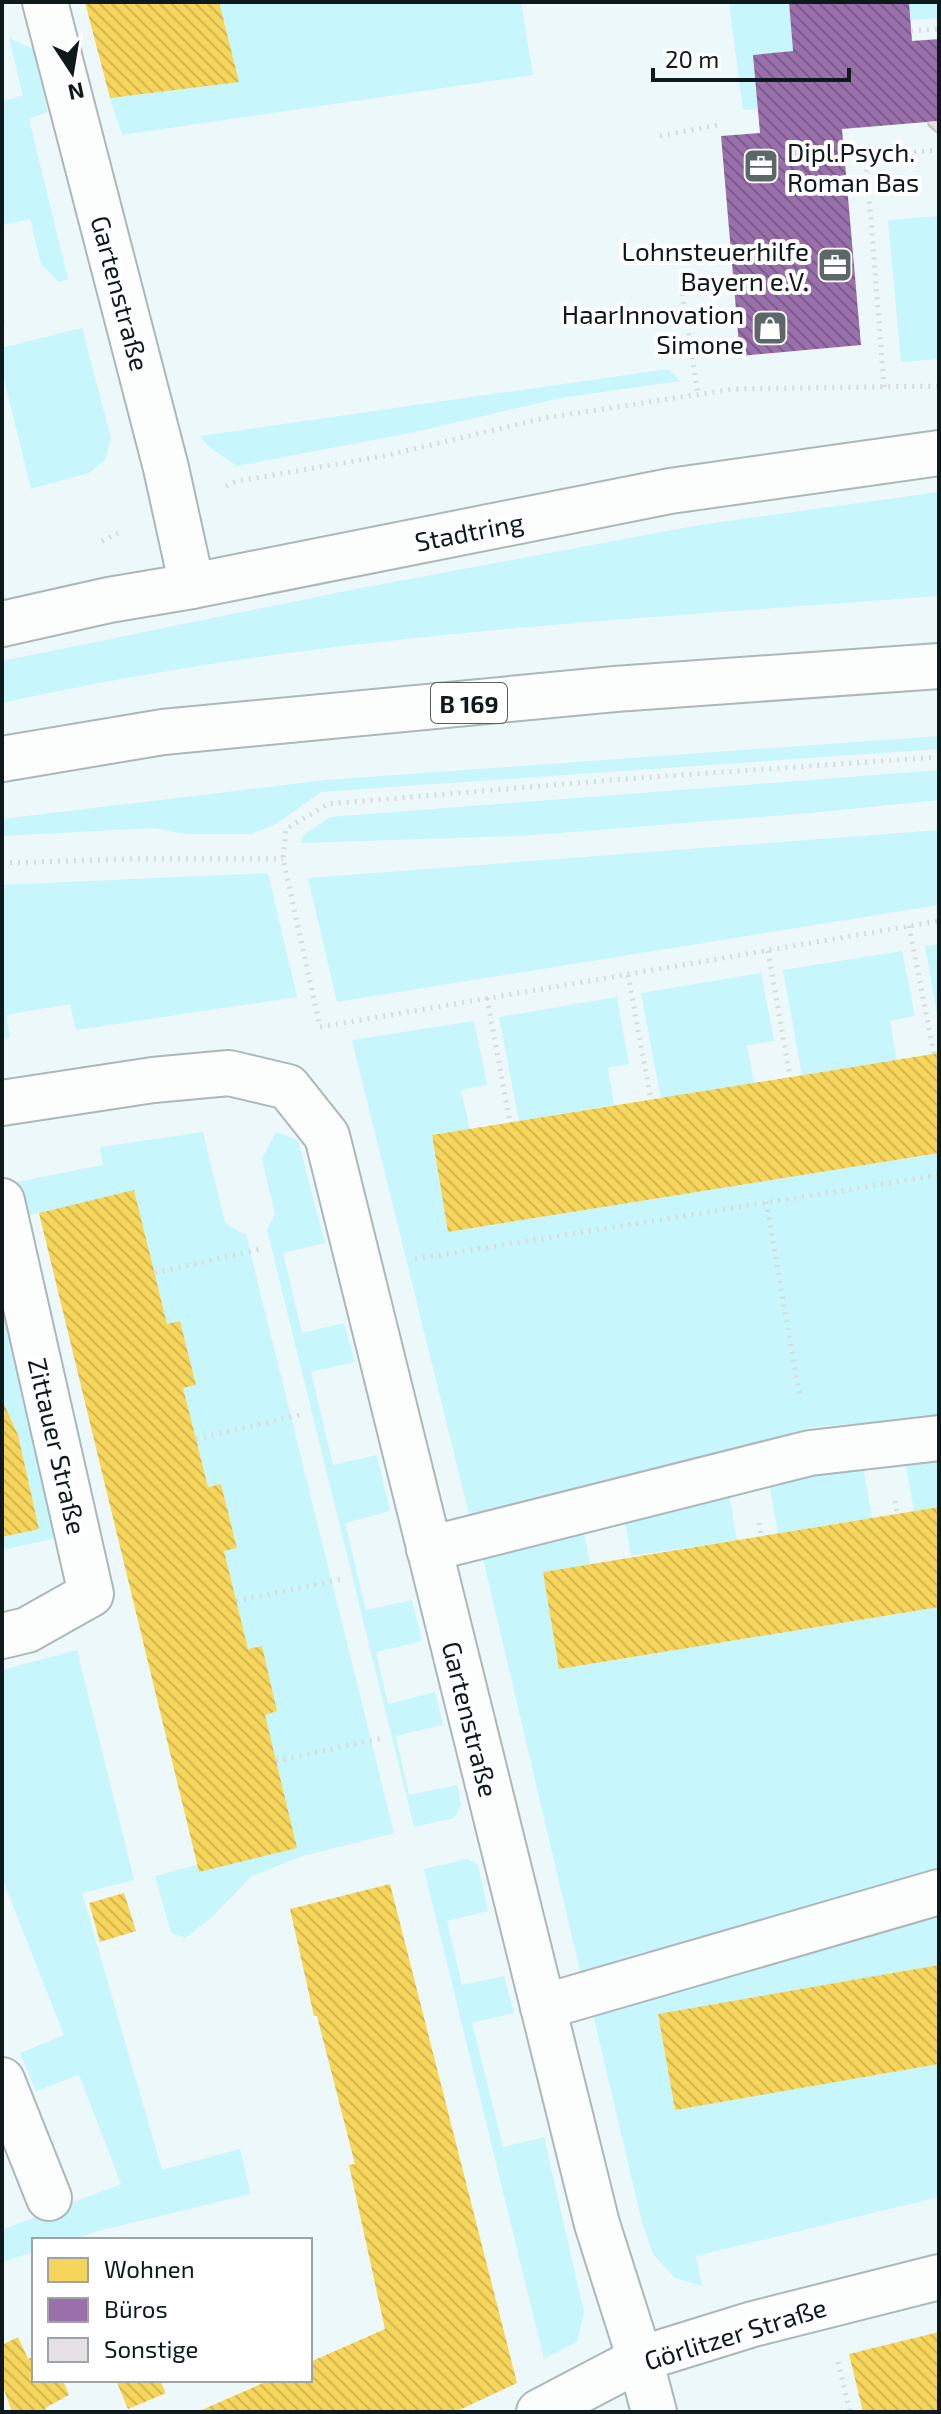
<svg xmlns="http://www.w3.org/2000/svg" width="941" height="2414" font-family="'Exo 2',sans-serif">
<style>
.green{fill:#c7f6fc}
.homes{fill:url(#homes-back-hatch)}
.offices{fill:url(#offices-back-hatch)}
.building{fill:url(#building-back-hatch)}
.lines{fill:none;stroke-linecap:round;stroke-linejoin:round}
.minor-casing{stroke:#acb7b9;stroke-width:48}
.major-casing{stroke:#acb7b9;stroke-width:48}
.path{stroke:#d8dbdb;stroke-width:5;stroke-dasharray:2 6;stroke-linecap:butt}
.minor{stroke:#fcfefe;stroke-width:44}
.major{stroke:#fcfefe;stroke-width:44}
.labels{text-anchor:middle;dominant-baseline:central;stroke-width:8;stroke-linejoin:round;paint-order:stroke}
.shield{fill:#fff;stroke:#565e5f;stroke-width:2}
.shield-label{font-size:24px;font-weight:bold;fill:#0d191b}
.poi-label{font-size:26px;fill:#0d191b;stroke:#fff;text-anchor:end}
.street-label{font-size:26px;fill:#0d191b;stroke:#fff}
</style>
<defs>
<pattern id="homes-back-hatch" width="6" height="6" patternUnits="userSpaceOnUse" patternTransform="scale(2)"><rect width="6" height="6" fill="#f6d55c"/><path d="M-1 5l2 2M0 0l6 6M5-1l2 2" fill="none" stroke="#d2b64f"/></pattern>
<pattern id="offices-back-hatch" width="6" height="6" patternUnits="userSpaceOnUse" patternTransform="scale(2)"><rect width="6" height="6" fill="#9970ab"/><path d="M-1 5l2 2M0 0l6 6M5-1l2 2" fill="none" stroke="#7b5b8a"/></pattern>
<pattern id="building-back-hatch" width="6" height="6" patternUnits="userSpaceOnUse" patternTransform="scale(2)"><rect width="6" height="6" fill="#e5e1e4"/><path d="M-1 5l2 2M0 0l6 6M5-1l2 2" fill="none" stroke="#c3c0c3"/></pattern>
</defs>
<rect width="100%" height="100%" fill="#edf8fa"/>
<g class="green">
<path d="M219,2H521L533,75L122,135L110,98Z"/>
<path d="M729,2H789L793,51L753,55L758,109L743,110Z"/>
<path d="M909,2H939V18L911,20Z"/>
<path d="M9,38L33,49L48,112L29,119L68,279L59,282L41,264L30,219L2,225V101L23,96Z"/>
<path d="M939,216V359L901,362L888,220Z"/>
<path d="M82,328L111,438L105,460L89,473L31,489L2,371V348Z"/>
<path d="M668,369L680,381L560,398L415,432L237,466L209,447L200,436Z"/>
<path d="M939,492V596C626,620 309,634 2,703V661L356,589L699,525Z"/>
<path d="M939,736V749L321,792L276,824L251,834H185L154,828L2,836V819L326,780Z"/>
<path d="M939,770V800L810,813L521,836L301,843L304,835L330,817Z"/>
<path d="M939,830V905L337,1002L308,878Z"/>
<path d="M268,873L297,997L76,1030L70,1004L6,1015L10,1038L2,1039V885Z"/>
<path d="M939,944V1025L925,946Z"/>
<path d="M902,951L915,1016L890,1021L897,1060L802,1075L783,970Z"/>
<path d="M761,973L774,1041L747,1045L754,1083L661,1099L641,993Z"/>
<path d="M617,997L629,1064L608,1068L614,1105L519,1121L499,1017Z"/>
<path d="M474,1021L487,1085L461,1090L470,1129L432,1135L448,1232L939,1153V1417L813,1427L470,1518L352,1040Z"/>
<path d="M203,1132L225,1223L246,1235L394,1833L302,1856L252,1876L211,1918L185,1938L171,1933L155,1876L197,1865L199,1872L265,1715L277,1711L248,1649L224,1551L237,1547L221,1484L208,1487L183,1388L196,1385L180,1322L167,1324L134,1191L25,1216L17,1182L103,1165L100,1147Z"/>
<path d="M276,1132L298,1140L325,1243L283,1253L302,1333L344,1323L355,1362L311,1372L333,1465L377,1455L390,1511L345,1523L366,1610L412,1600L422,1641L376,1652L388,1704L435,1692L443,1725L396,1736L409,1795L457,1785L461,1805L454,1818L414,1827L267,1230L275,1214L262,1159Z"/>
<path d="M2,1285L62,1537L2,1550V1537L39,1529L18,1435L2,1400Z"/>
<path d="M939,1457V1507L914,1511L905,1461Z"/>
<path d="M863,1466L872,1518L778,1533L769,1483Z"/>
<path d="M729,1493L737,1540L631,1556L625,1521Z"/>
<path d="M584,1532L590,1564L543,1572L559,1669L939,1607V1872L581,1975L483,1559Z"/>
<path d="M77,1650L134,1880L82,1893L162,2170L240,2149L251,2194L98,2231L71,2240H34V2252L2,2262V2230L121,2184L79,2075L36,2091L20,2053L64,2035L2,1878V1670Z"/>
<path d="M467,1859L478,1865L488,1911L447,1921L462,1985L504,1976L514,2013L472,2023L503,2147L544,2137L584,2312L577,2342L544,2359L424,1869Z"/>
<path d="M939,1911V1965L658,2014L675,2109L939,2064V2197L696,2256L702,2286L675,2278L653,2254L642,2222L592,2010Z"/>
</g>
<g class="homes">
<path d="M85,2H219L239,82L110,98Z"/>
<path d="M939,1053V1153L448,1232L432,1135Z"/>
<path d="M134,1190L167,1324L180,1321L196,1385L183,1388L208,1487L221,1484L237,1548L224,1551L248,1649L262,1646L277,1711L265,1715L297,1848L199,1872L39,1213Z"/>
<path d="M2,1400L18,1435L39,1529L2,1537Z"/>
<path d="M939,1507V1607L559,1669L543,1572Z"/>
<path d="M390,1884L517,2383L455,2412H197L270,2380H310V2362L385,2329L349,2165L355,2164L317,2016H314L290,1909Z"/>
<path d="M124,1893L136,1931L100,1942L89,1903Z"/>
<path d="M939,1965V2064L675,2110L658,2014Z"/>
<path d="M939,2332V2412H863L849,2354Z"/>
<path d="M18,2337L28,2359L34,2356V2380H63L69,2395L45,2408L47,2412H12L2,2384V2345Z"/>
<path d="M116,2380H160L166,2393L128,2409Z"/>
</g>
<path class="offices" d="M789,2H909L912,41L939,39V121L842,129L861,345L740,356L721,136L760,133L753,55L793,51Z"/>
<path class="building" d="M939,121V135L928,127L927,122Z"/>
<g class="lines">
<defs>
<g id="minor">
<path d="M45,2L166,468L192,586"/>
<path d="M2,1103L153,1080L229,1073L288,1087L327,1136L597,2224L640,2359L654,2412"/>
<path d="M2,1201L91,1594L27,1630L2,1636"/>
<path d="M429,1549L810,1453L939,1438"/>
<path d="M543,2007L939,1892"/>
<path d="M2,2080L49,2198"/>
<path d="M539,2412L640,2359L753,2324L939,2277"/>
</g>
<g id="major">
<path d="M2,624L109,600L192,586L670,491L939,453"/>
<path d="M2,759L163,732L615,689L939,666"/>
</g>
</defs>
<use href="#minor" class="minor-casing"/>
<use href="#major" class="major-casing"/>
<g class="path">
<path d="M911,31L939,29"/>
<path d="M660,136L723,124"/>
<path d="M681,286L698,394"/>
<path d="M2,322L8,326"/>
<path d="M884,387L866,156L939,150"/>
<path d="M226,486L238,481L384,456L545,418L734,389L939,386"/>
<path d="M102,541L121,532"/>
<path d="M939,757L624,779L328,804L286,829L283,859L320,1027L939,921"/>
<path d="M2,863L132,859H283"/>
<path d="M909,926L934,1054"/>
<path d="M768,951L790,1077"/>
<path d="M628,975L651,1100"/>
<path d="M487,998L510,1123"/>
<path d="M766,1202L800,1396"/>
<path d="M415,1259L939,1175"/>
<path d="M155,1273L261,1249"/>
<path d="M196,1439L303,1414"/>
<path d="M895,1501L897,1513"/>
<path d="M759,1523L761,1536"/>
<path d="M236,1601L343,1579"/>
<path d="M276,1761L382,1738"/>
<path d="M838,2362L850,2412"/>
</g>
<use href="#minor" class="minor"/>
<use href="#major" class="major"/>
</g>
<defs>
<symbol id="office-square" viewBox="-11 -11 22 22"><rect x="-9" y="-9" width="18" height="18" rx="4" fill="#5b6769" stroke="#fff"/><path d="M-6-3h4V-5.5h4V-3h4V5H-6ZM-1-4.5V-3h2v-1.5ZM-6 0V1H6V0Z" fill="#fff"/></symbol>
<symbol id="shop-square" viewBox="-11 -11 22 22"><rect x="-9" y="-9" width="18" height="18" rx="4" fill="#5b6769" stroke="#fff"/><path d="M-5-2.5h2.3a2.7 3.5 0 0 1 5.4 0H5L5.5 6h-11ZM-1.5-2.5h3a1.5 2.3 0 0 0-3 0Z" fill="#fff"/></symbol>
</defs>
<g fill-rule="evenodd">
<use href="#office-square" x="741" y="146" width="40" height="40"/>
<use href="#office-square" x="815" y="245" width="40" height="40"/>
<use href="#shop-square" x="750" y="308" width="40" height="40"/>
</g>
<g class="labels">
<rect class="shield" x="431" y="683" width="76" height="40" rx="6"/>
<g class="shield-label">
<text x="469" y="703">B 169</text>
</g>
<g class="poi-label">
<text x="787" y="151" text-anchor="start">Dipl.Psych.<tspan x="787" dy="30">Roman Bas</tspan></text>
<text x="809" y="250">Lohnsteuerhilfe<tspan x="809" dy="30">Bayern e.V.</tspan></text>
<text x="744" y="313">HaarInnovation<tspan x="744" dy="30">Simone</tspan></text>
</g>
<g class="street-label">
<text transform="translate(121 293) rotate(75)">Gartenstraße</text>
<text transform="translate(469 531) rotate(-11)">Stadtring</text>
<text transform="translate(58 1446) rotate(77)">Zittauer Straße</text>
<text transform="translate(471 1719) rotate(76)">Gartenstraße</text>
<text transform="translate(735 2333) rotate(-17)">Görlitzer Straße</text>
</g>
</g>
<rect width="941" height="2414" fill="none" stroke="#0d191b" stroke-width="8"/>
<rect x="32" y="2238" width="280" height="144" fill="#ffffff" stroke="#9ea3a4" stroke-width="2"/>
<rect x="48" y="2258" width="40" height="24" fill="#f6d55c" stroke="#9ea3a4" stroke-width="2"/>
<text x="104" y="2278" font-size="24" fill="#0d191b">Wohnen</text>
<rect x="48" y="2298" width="40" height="24" fill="#9970ab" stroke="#9ea3a4" stroke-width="2"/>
<text x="104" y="2318" font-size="24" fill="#0d191b">Büros</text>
<rect x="48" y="2338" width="40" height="24" fill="#e5e1e4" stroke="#9ea3a4" stroke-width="2"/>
<text x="104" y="2358" font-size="24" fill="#0d191b">Sonstige</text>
<g transform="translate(72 72) rotate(168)" stroke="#ffffff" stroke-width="6" paint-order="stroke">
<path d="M0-6L14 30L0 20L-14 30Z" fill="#0d191b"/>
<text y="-12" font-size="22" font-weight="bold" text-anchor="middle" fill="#0d191b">N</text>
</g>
<path d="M653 68v12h196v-12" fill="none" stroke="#0d191b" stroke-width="4"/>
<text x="665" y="68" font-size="24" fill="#0d191b" stroke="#ffffff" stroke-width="6" paint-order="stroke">20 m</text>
</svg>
